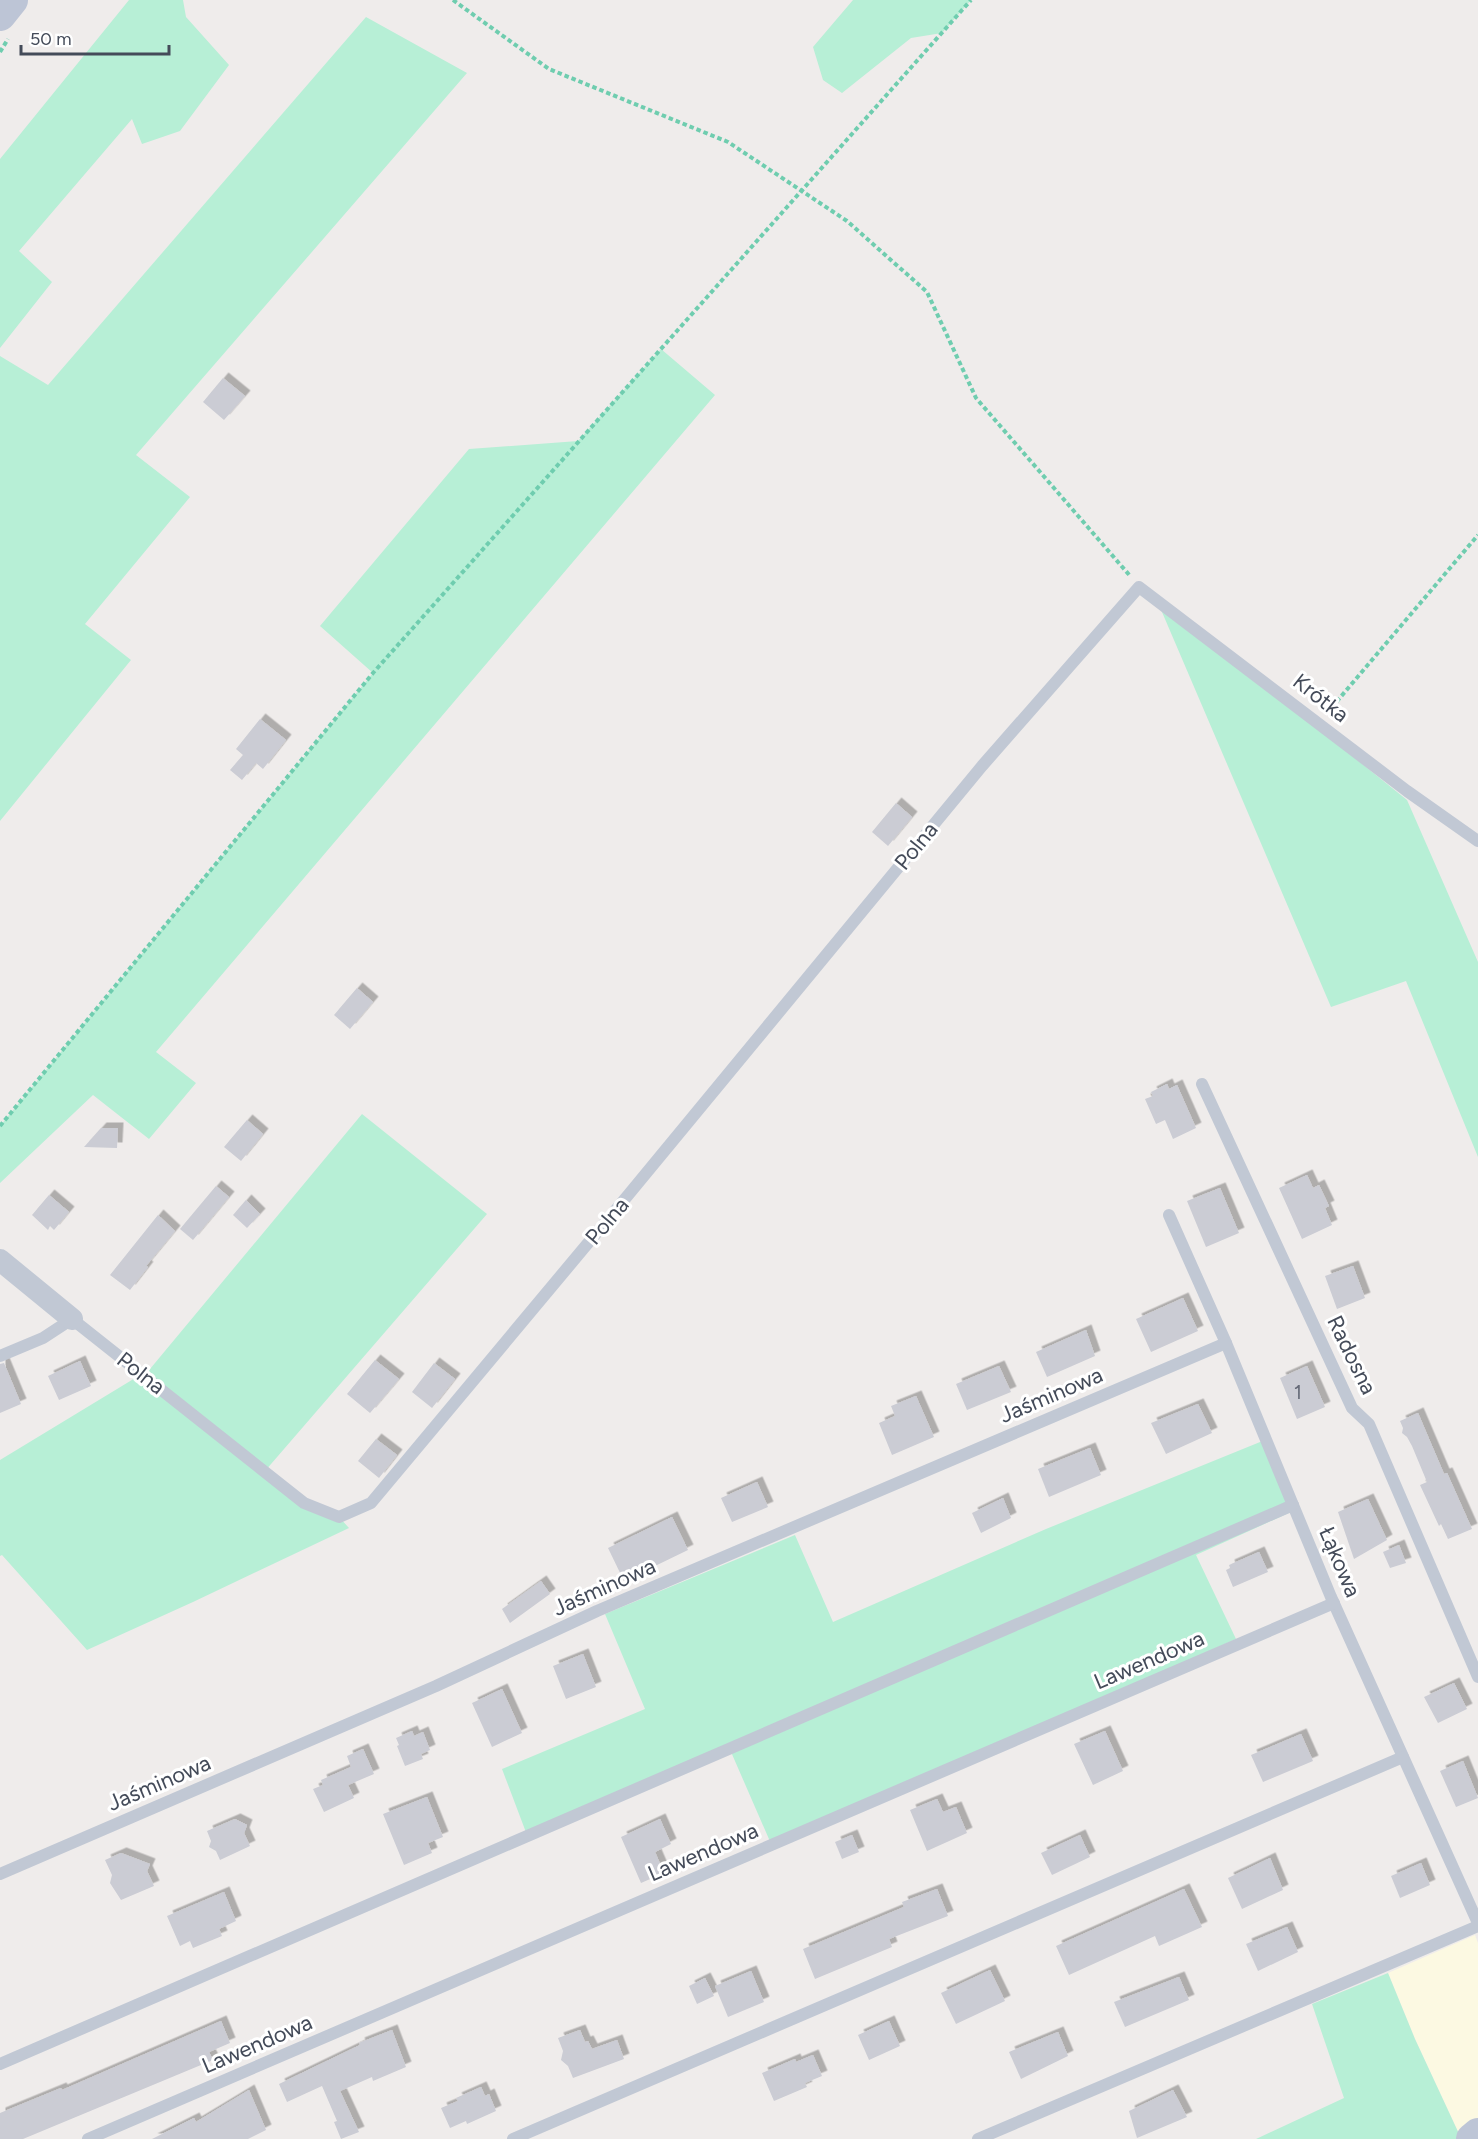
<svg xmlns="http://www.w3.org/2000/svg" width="1478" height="2139" font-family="Figtree,sans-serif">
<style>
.commercial{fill:#fcf9e2}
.green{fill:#b7efd6}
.building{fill:#cbccd4;filter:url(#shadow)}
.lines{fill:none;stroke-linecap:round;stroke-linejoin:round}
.path{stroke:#6fcdaf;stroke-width:4;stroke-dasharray:4.5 3;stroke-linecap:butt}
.lane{stroke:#c1c8d4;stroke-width:12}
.street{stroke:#c1c8d4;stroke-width:22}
.secondary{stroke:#bdc5d6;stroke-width:32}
.labels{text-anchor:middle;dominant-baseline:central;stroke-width:6;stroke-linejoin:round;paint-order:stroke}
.number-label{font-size:20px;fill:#666b78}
.street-label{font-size:22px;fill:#444b59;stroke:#fff}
</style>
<defs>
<filter id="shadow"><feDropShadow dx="5.5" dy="-5.5" stdDeviation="0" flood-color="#0004"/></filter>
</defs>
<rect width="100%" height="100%" fill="#efeceb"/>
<path class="commercial" d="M1475,1935L1478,1943V2120L1460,2136L1415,2039L1388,1973Z"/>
<g class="green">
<path d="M129,0H183L186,17L229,65L180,131L142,144L132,119L19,251L52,282L0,348V159Z"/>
<path d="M853,0H971L942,33L911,38L842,93L823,80L813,47Z"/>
<path d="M366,17L467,73L136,455L190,497L85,624L131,660L0,821V356L48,385Z"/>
<path d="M661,349L715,395L156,1052L196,1083L149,1139L93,1095L0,1183V1126L373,673L320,626L469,449L578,441Z"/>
<path d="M1156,598L1407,800L1478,962V1157L1406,981L1331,1007Z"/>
<path d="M362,1114L487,1214L265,1471L304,1503L339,1517L349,1528L193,1602L87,1650L2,1555L0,1556V1460L150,1369Z"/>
<path d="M1265,1440L1291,1512L1196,1555L1236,1639L772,1846L728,1745L527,1835L502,1769L645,1709L605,1614L795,1535L833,1622L1046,1529Z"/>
<path d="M1388,1973L1415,2039L1460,2136L1456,2139H1256L1344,2098L1312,2004Z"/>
</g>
<g class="building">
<path d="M223,378L245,396L224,420L203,402Z"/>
<path d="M260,719L286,740L263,769L256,763L242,780L230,770L243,755L236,749Z"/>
<path d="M896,803L912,817L888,846L872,832Z"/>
<path d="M357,988L373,1002L350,1029L334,1015Z"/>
<path d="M1167,1084L1169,1089L1177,1085L1196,1128L1173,1139L1165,1120L1156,1124L1145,1099L1153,1096L1151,1092Z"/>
<path d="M247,1120L263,1134L241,1161L224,1147Z"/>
<path d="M101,1128H118L117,1148L84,1147Z"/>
<path d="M1307,1175L1313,1188L1319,1185L1329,1206L1325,1208L1332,1225L1302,1239L1279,1188Z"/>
<path d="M216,1186L229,1197L193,1240L180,1229Z"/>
<path d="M1220,1188L1239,1233L1206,1247L1187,1201Z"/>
<path d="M49,1195L69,1212L54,1230L50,1226L48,1230L32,1215Z"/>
<path d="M246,1200L260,1214L247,1228L233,1215Z"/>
<path d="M158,1215L175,1231L146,1266L148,1267L130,1290L110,1275Z"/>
<path d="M1353,1266L1365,1298L1337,1309L1325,1276Z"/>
<path d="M1183,1298L1198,1331L1151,1352L1136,1319Z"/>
<path d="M1086,1330L1095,1356L1047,1377L1036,1352Z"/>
<path d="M375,1360L399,1379L370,1413L347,1394Z"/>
<path d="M80,1361L91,1386L59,1400L48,1376Z"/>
<path d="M4,1363L21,1404L0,1413V1364Z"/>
<path d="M434,1363L455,1379L432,1408L412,1392Z"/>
<path d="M999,1366L1011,1392L967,1410L956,1384Z"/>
<path d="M1307,1366L1325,1407L1297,1419L1280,1378Z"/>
<path d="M916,1396L934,1437L892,1455L879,1423L895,1416L891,1406Z"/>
<path d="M1198,1404L1212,1433L1166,1454L1151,1423Z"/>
<path d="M1418,1413L1444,1474L1447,1473L1472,1529L1448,1539L1441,1524L1439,1526L1420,1485L1427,1482L1412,1446L1407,1437L1402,1433L1403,1428L1400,1421Z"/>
<path d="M376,1439L397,1455L379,1478L358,1461Z"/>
<path d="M1090,1448L1101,1475L1049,1497L1038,1469Z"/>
<path d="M757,1482L768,1507L732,1522L721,1498Z"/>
<path d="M1003,1498L1011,1518L981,1533L972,1513Z"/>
<path d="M1368,1499L1387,1540L1354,1559L1338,1512Z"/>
<path d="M672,1517L688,1550L624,1581L608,1548Z"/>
<path d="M1399,1545L1406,1563L1390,1568L1383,1552Z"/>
<path d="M1259,1552L1268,1572L1233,1587L1226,1570L1230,1568L1229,1565Z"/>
<path d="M541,1581L550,1594L510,1623L502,1609Z"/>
<path d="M583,1654L596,1687L566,1699L553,1666Z"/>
<path d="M1454,1683L1467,1709L1438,1723L1424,1697Z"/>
<path d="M502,1689L522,1733L492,1747L472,1703Z"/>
<path d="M412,1731L414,1736L423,1732L430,1750L421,1754L423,1759L405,1766L397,1746L399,1745L396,1738Z"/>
<path d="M1105,1731L1123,1771L1093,1785L1074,1744Z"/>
<path d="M1301,1734L1313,1761L1263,1782L1251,1755Z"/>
<path d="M363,1749L374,1774L348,1785L354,1798L324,1812L313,1789L323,1785L321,1780L351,1767L347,1756Z"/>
<path d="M1463,1761L1478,1798L1456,1807L1440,1771Z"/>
<path d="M427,1797L443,1837L428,1843L432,1853L404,1865L383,1814Z"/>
<path d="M937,1799L943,1812L956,1807L967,1833L927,1851L910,1810Z"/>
<path d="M235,1819L247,1825L244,1833L250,1846L220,1860L216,1851L209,1847L211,1841L207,1831Z"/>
<path d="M660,1819L671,1844L655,1852L664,1873L641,1883L621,1837Z"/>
<path d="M852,1835L859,1852L842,1859L835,1842Z"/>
<path d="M1080,1835L1090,1857L1052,1875L1041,1853Z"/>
<path d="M121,1853L150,1864L147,1871L154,1886L121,1900L110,1883L112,1875L105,1860Z"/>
<path d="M1270,1858L1283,1890L1242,1909L1228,1878Z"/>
<path d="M1421,1863L1430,1885L1400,1898L1391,1876Z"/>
<path d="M937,1889L948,1916L889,1939L892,1947L815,1979L803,1949L904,1907L902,1902Z"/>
<path d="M1184,1889L1202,1927L1159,1946L1155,1936L1069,1975L1056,1946Z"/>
<path d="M224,1892L236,1921L219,1929L222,1936L193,1948L190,1941L180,1946L167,1916Z"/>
<path d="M1287,1927L1298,1952L1258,1971L1246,1944Z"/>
<path d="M990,1970L1005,2001L956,2024L941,1993Z"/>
<path d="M751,1971L764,2002L728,2017L715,1986Z"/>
<path d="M1179,1977L1189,2000L1125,2027L1114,2002Z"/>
<path d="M705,1978L714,1996L697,2004L689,1986Z"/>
<path d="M221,2021L230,2043L209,2052L213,2060L23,2139H0V2113L61,2088L62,2090Z"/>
<path d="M889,2021L900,2046L869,2060L858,2035Z"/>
<path d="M392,2030L406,2067L373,2081L372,2077L340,2091L359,2132L341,2139L334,2122L337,2121L322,2086L287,2102L279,2084L360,2045L359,2043Z"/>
<path d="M580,2030L585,2042L588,2041L592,2049L617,2040L624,2059L573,2078L568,2066L561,2060L563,2051L558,2038Z"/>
<path d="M1058,2032L1068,2056L1021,2079L1009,2052Z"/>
<path d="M813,2055L822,2076L805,2083L807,2087L774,2101L762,2073L795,2059L796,2062Z"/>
<path d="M481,2087L485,2096L489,2094L496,2111L467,2124L466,2121L450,2128L441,2108L458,2101L456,2098Z"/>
<path d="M249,2090L266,2130L248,2139H152L194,2118L196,2122Z"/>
<path d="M1173,2090L1187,2117L1137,2138L1129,2111Z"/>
</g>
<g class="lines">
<g class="path">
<path d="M453,0L549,69L728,142L847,221L927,292L976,398L1131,577"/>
<path d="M0,52L8,39"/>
<path d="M1327,713L1478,535"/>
<path d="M0,1126L373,673L971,0"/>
</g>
<g class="lane">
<path d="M1202,1084L1352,1408L1369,1424L1478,1677"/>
<path d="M1169,1215L1226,1343L1331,1597L1478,1923"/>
<path d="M0,1356L43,1338L72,1319L304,1503L339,1517L371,1503L629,1194L982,766L1139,587L1407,791L1478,841"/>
<path d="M0,1874L436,1686L597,1611L1226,1343"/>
<path d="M0,2064L1293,1505"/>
<path d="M88,2139L1334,1603"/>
<path d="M513,2139L1403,1757"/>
<path d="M978,2139L1478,1926"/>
</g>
<path class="street" d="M0,1260L72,1319"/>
<g class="secondary">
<path d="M0,15L12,0"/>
<path d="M1472,2139L1478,2134"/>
</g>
</g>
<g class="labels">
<g class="number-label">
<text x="1298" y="1392">1</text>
</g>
<g class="street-label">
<text transform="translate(1321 698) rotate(38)">Krótka</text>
<text transform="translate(916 846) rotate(-51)">Polna</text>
<text transform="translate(607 1221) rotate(-50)">Polna</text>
<text transform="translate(1352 1355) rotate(64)">Radosna</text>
<text transform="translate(141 1373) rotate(38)">Polna</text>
<text transform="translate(1051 1395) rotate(-23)">Jaśminowa</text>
<text transform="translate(1340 1562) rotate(67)">Łąkowa</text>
<text transform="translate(604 1587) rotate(-24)">Jaśminowa</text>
<text transform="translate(1149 1660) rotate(-23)">Lawendowa</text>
<text transform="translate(159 1783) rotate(-23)">Jaśminowa</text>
<text transform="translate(703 1852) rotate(-23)">Lawendowa</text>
<text transform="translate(257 2044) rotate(-23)">Lawendowa</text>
</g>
</g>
<path d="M21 45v9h148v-9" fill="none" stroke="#444b59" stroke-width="3"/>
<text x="30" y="45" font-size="18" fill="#444b59" stroke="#ffffff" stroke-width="4.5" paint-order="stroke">50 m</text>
</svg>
